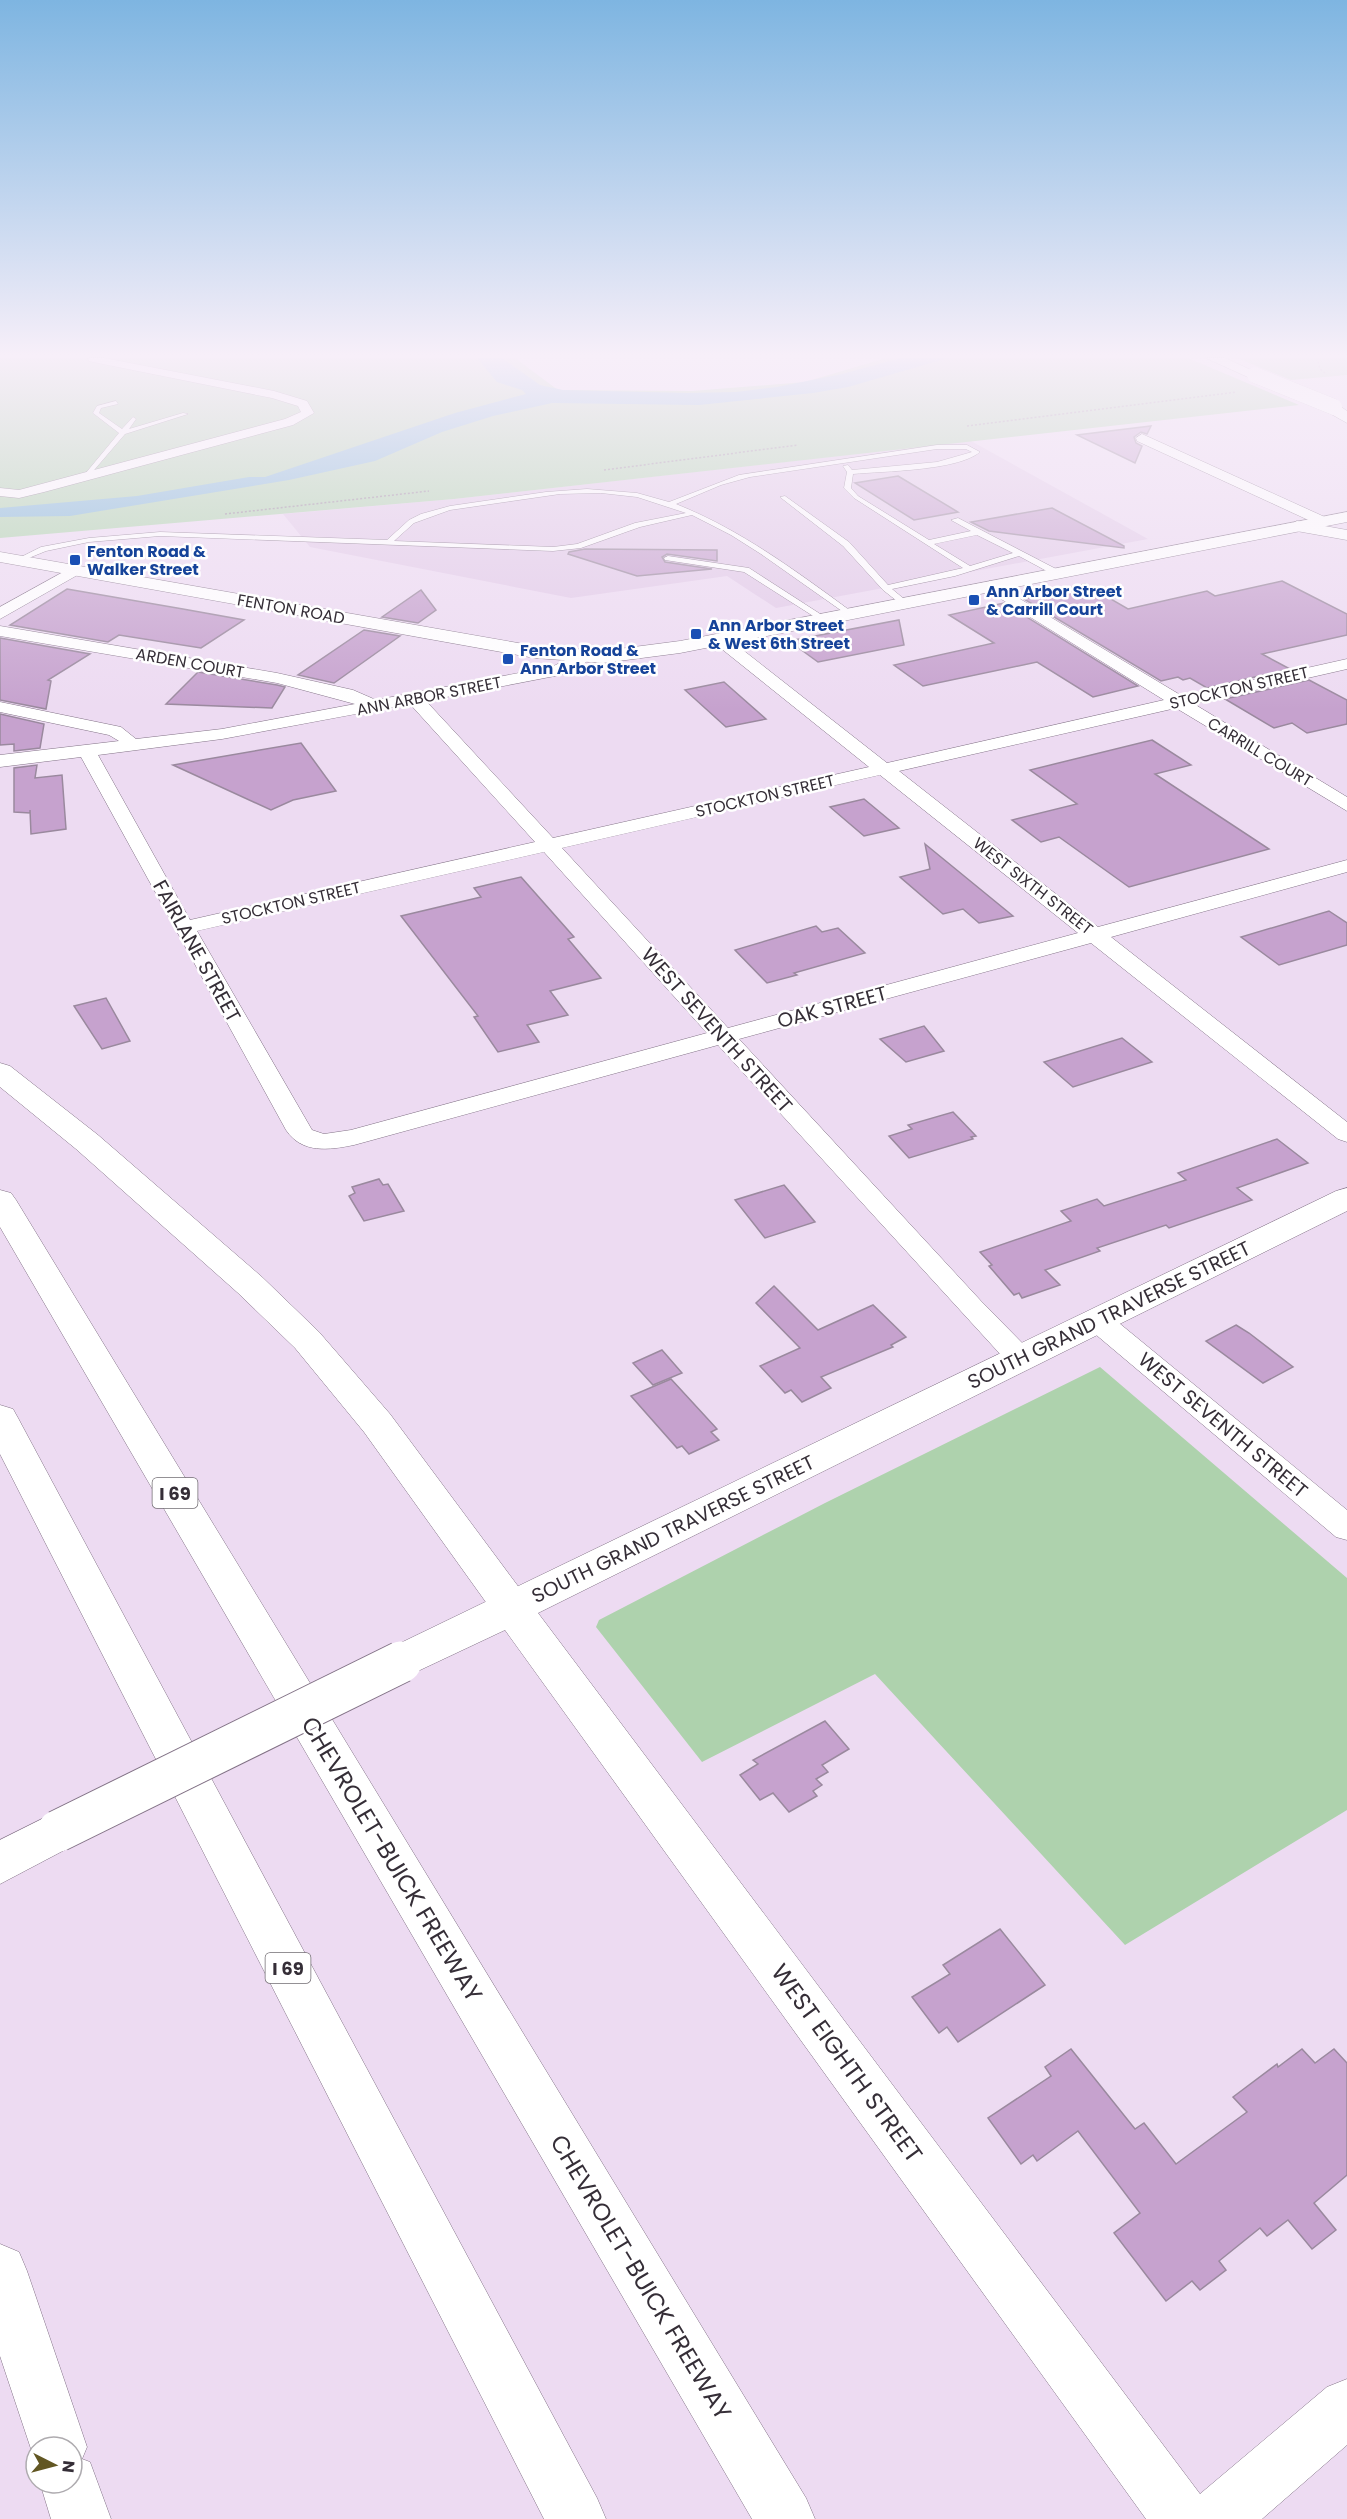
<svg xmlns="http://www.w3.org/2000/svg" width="1347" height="2519" font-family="Poppins,sans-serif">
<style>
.built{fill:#e2cbe8}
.green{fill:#aed2ad}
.water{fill:#80b6d6}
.building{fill:#c6a2ce;stroke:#9a899e;stroke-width:1.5}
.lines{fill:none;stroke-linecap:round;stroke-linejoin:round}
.service-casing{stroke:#827286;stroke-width:1}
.minor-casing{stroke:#827286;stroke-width:1}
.tertiary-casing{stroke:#827286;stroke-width:1}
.secondary-casing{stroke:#827286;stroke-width:1}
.primary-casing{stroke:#827286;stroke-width:1}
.motorway-casing{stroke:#827286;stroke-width:1}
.path{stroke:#968999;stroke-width:1.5;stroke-dasharray:2 2;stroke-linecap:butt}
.service{fill:#fff;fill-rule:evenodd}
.minor{fill:#fff;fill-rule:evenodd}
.tertiary{fill:#fff;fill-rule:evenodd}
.secondary{fill:#fff;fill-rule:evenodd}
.primary{fill:#fff;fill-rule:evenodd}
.motorway{fill:#fff;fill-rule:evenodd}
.secondary-bridge-casing{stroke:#827286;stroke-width:43;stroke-linecap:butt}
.primary-bridge-casing{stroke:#827286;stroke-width:16;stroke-linecap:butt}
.secondary-bridge{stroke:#fff;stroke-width:41}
.primary-bridge{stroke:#fff;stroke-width:16}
.transit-dot{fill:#1a4fb4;stroke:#fff;stroke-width:2}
.labels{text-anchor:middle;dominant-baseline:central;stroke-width:5;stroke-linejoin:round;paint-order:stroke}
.far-transit-label{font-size:16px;font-weight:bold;fill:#164399;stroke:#fff;text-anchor:start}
.far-street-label{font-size:16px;fill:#352e37;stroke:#fff}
.shield{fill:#fff;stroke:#726d73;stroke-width:1.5}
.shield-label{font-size:18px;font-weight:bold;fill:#352e37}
.street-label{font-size:20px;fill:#352e37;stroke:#fff}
.near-street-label{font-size:24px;fill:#352e37;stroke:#fff}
</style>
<rect width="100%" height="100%" fill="#eddbf2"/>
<path class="built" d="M971,441L1148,539L776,608L727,576L571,598L310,547L283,514L454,499Z"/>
<g class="green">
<path d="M0,358H515L558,390L692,391L805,382L886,358H1188L1299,405L454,499L0,538Z"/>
<path d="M1237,358H1347V375L1291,380Z"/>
<path d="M1100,1367L1347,1578V1810L1125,1945L875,1674L702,1762L596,1627L599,1620L825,1503Z"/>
</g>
<path class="water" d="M477,358H502L540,385L563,390L687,393L736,392L777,387L842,374L901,358H948L848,387L813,393L699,405L552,403L493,416L442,432L375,461L289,480L70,516L0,517V508L137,496L249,477H265L455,413L526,394L522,390L497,382Z"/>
<g class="building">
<path d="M1151,426L1147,434L1141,432L1134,437L1136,443L1142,446L1135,463L1077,435Z"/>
<path d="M898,476L958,512L914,520L855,483Z"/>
<path d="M1052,508L1124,546V548L989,531L971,522Z"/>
<path d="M585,549L717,550V561L667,554L662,557L665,562L712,569L637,576L568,554L569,552Z"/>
<path d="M1282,581L1347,614V635L1262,654L1290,669L1207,688L1190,678L1183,680L1178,677L1161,681L1024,599L1085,584L1128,609L1207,591L1215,596Z"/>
<path d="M67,589L183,609L244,620L201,648L119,635L108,642L10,625Z"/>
<path d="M421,590L436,610L418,623L382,617Z"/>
<path d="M1004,603L1138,686L1093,697L1037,662L923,686L894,665L994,643L949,615Z"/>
<path d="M899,620L904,645L818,662L789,641Z"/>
<path d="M364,630L400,636L334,683L298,675Z"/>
<path d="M0,638L90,654L48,680L51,681L46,709L0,700Z"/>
<path d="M198,672L277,685L285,687L272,708L166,704Z"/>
<path d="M1309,680L1347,700V724L1307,733L1292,723L1274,728L1225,699Z"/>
<path d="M724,682L766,719L726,727L685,690Z"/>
<path d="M0,714L44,724L40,748L14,751V744L0,745Z"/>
<path d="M1152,740L1191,765L1155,774L1269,849L1129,887L1059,837L1041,842L1012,820L1077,804L1030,770Z"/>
<path d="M301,743L336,791L293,800L271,810L173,765Z"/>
<path d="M37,765L35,778L62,775L66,829L31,834L30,810V813L14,812V768Z"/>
<path d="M864,799L899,828L864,836L830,807Z"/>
<path d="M925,844L1013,916L979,923L963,909L943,914L900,877L930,869Z"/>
<path d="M521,877L574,937L568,939L601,978L550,991L568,1015L527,1025L539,1042L498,1052L474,1017L478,1016L401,916L481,897L474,888Z"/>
<path d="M1329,911L1347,923V945L1279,965L1241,937Z"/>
<path d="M816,926L822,932L838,928L865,953L794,973L797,975L767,983L735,950Z"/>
<path d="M106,998L130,1041L102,1049L74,1006Z"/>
<path d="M924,1026L944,1051L906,1062L880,1039Z"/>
<path d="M1122,1038L1152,1062L1073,1087L1044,1062Z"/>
<path d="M953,1112L976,1136L971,1137L973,1139L909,1158L889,1136L912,1129L908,1125Z"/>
<path d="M1277,1139L1308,1163L1237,1188L1252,1200L1169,1228L1166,1225L1097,1248L1100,1251L1045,1270L1060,1285L1022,1298L1019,1293L1014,1295L989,1266L992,1265L980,1252L1071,1221L1061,1211L1097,1199L1104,1206L1186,1180L1178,1173Z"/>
<path d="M379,1179L383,1185L388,1184L404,1211L364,1221L349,1196L355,1193L352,1187Z"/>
<path d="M784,1185L815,1222L765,1238L735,1200Z"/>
<path d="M774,1286L818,1330L873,1305L906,1337L891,1345L893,1347L821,1377L831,1388L802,1402L791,1390L785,1393L760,1366L800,1348L756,1303Z"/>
<path d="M1236,1325L1249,1333L1293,1367L1263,1383L1206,1341Z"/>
<path d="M662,1350L682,1373L653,1385L633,1363Z"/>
<path d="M671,1379L717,1429L711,1432L719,1440L689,1454L682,1446L677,1448L631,1396Z"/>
<path d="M825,1721L849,1749L822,1765L828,1772L816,1779L822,1785L813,1791L817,1796L789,1812L773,1793L760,1800L740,1775L758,1764L753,1760Z"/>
<path d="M1000,1929L1045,1985L958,2042L947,2027L939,2033L912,1997L950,1974L943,1965Z"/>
<path d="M1071,2049L1135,2129L1144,2123L1176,2164L1247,2112L1233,2097L1277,2064L1278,2067L1302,2049L1315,2063L1334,2049L1347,2063V2175L1314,2203L1336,2230L1312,2249L1288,2220L1267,2236L1260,2228L1219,2261L1226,2270L1200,2290L1192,2281L1166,2301L1114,2233L1140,2213L1078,2131L1037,2161L1033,2155L1021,2164L988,2118L1051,2076L1045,2067Z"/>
</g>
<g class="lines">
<defs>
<g id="service">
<path d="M116,401L118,404L101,408L99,413L122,429L133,417L136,419L129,429L183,413L188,414L125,434L89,476H85V474L119,433L93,413L97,406Z"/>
<path d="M937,445H967L980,452C957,471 884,471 853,474L851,488L858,496L929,540L971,531L951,520L958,518L1060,571V575H1054L1019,556L955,576L892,589L909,603L902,605L883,590L843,546L780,497L785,496L849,542L888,585L963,568L854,498L844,488L847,472L843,466L848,465L852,470L937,462L972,452L966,449H937L750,477L721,485L676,504C741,530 796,571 852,612L853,614L849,616L761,554L731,535L692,515L640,527L581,548L553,551L160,536L89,542L46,551L19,562L15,560L41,547L89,538L160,532L387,540L409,520L421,514L450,506L546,492L587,489L637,493L669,502L739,475ZM601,493L637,497L686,513L635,523L577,544L553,547L394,541L414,523L450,510L560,494ZM977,535L1013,553L970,566L934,544Z"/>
<path d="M668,556L749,568L828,619L821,621L744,572L665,560L664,558Z"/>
</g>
<g id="minor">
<path d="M88,358H104L274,391L307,401L314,413L293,425L44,492L19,498L0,496V488L19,490L34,486L285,419L301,412L298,406L272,398L93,362L89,361Z"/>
<path d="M1142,434L1327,518L1329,521L1322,525L1317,524L1137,441L1136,438Z"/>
<path d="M76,565L84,570L81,573L0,619V607Z"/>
<path d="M990,581L1182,696L1347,659V669L1194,704L1347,797V811L1176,708L899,771L1098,927L1347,860V872L1111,937L1347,1122V1142L1338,1139L1091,943L739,1039L981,1301L1031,1352L1035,1359L1031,1366L1021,1369L1011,1366L718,1045L354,1145C329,1150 302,1154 286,1130L81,757L0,767V755L119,741L109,735L0,712V702L121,727L136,739L222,729L355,704L277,683L0,636V626L277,673L353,690L376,700L551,667C563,663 577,650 589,653L591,657L579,669L560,675L426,701L553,838L869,767L713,642L711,639L713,636H725L887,763L1164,700L985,589L982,586ZM410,704L535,842L190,920L98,755L222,739ZM880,775L1078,933L728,1028L562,848ZM544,852L707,1033L351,1130L324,1134L312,1130L197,931Z"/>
<path d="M1098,1311L1108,1314L1347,1510V1540L1336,1537L1088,1328L1084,1321L1088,1314Z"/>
</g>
<path id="tertiary" d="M1347,512V522L680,653L603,663L535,658L0,562V552L535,646L603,651L680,641Z"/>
<g id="secondary">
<path d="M1347,1188V1211L538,1613L1200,2494L1327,2387L1347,2379V2445L1262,2519H1146L505,1630L401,1679L386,1674L380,1662L386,1650L1336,1191Z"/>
<path d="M58,1811L74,1817L80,1831L74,1845L0,1884V1840Z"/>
<path d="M0,2244L19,2252L27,2271L87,2447L82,2459L90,2462L111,2519H51L40,2483H72V2447H36V2464L0,2356Z"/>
</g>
<g id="primary">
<path d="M1206,358H1225L1262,375L1255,379L1250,378Z"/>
<path d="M1334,402L1347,411V423L1331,414L1326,407Z"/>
<path d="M1297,521L1347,530V540L1291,530L1288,526Z"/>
</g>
<g id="motorway">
<path d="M0,1063L10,1066L98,1135L262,1277L319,1332L390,1414L526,1597L532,1608L526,1619L512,1624L498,1619L364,1432L295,1348L238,1293L76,1149L0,1087Z"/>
<path d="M0,1190L11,1193L16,1200L806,2498L815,2519H752L0,1227Z"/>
<path d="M0,1405L13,1409L18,1418L597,2498L606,2519H544L0,1454Z"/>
</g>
</defs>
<use href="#service" class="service-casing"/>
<use href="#minor" class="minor-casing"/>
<use href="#tertiary" class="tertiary-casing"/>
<use href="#secondary" class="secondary-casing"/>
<use href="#primary" class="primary-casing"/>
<use href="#motorway" class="motorway-casing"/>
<g class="path">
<path d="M1317,358L1320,369L1325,373"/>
<path d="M967,426L1236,392"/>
<path d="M604,470L798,445"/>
<path d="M225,514L429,491"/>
</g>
<use href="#service" class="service"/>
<use href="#minor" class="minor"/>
<use href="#tertiary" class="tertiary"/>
<use href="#secondary" class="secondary"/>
<use href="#primary" class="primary"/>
<use href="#motorway" class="motorway"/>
<defs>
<path id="secondary-bridge" d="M58,1831L401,1662"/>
<path id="primary-bridge" d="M1255,375L1334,407"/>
</defs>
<use href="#secondary-bridge" class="secondary-bridge-casing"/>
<use href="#primary-bridge" class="primary-bridge-casing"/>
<use href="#secondary-bridge" class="secondary-bridge"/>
<use href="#primary-bridge" class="primary-bridge"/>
</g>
<linearGradient id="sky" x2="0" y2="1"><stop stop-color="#7eb5e1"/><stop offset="0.5" stop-color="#f7eff9"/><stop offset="1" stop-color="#f7eff9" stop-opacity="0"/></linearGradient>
<rect width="1347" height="710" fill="url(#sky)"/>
<g class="transit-dot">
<rect x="69" y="554" width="12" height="12" rx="3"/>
<rect x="968" y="594" width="12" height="12" rx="3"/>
<rect x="690" y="628" width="12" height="12" rx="3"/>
<rect x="502" y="653" width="12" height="12" rx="3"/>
</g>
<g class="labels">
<g class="far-transit-label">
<text x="87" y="551">Fenton Road &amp;<tspan x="87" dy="18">Walker Street</tspan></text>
<text x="986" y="591">Ann Arbor Street<tspan x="986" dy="18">&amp; Carrill Court</tspan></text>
<text x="708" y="625">Ann Arbor Street<tspan x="708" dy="18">&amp; West 6th Street</tspan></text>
<text x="520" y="650">Fenton Road &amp;<tspan x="520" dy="18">Ann Arbor Street</tspan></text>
</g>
<g class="far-street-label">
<text transform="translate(291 609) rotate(10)">FENTON ROAD</text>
<text transform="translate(190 663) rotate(10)">ARDEN COURT</text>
<text transform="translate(1239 688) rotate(-13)">STOCKTON STREET</text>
<text transform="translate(429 696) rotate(-11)">ANN ARBOR STREET</text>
<text transform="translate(1260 752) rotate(31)">CARRILL COURT</text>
<text transform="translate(765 796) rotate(-13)">STOCKTON STREET</text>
<text transform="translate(1033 886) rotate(38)">WEST SIXTH STREET</text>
<text transform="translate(291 903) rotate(-13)">STOCKTON STREET</text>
</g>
<g class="shield">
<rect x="152.5" y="1478" width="45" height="30" rx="4.5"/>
<rect x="265.5" y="1953" width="45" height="30" rx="4.5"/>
</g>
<g class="shield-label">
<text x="175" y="1493">I 69</text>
<text x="288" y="1968">I 69</text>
</g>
<g class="street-label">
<text transform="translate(197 951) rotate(61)">FAIRLANE STREET</text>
<text transform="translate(832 1007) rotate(-15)">OAK STREET</text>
<text transform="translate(717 1030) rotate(48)">WEST SEVENTH STREET</text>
<text transform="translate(1109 1315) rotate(-26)">SOUTH GRAND TRAVERSE STREET</text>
<text transform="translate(1223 1425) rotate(40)">WEST SEVENTH STREET</text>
<text transform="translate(673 1529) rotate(-26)">SOUTH GRAND TRAVERSE STREET</text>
</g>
<g class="near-street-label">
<text transform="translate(392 1859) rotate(59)">CHEVROLET-BUICK FREEWAY</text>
<text transform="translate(847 2063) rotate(54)">WEST EIGHTH STREET</text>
<text transform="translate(641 2277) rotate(59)">CHEVROLET-BUICK FREEWAY</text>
</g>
</g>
<g transform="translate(54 2465) rotate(96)"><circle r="28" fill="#ffffff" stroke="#aeabaf" stroke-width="1.5"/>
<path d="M0-4.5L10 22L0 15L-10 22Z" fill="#625723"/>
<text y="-9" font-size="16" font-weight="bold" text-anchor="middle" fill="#352e37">N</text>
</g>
</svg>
